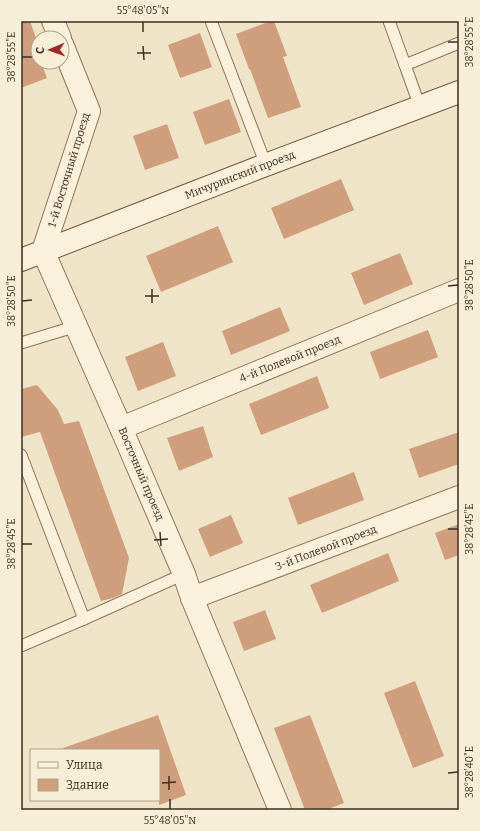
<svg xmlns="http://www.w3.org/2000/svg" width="480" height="831" font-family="Bitter,serif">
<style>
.building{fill:#cf9f7d}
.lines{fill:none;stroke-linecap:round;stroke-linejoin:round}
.lane-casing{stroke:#8d765c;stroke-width:13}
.street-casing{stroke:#8d765c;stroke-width:24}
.secondary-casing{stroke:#6f573f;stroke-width:24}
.lane{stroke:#faf1dc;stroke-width:11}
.street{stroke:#faf1dc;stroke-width:22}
.secondary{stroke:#faf1dc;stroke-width:22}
.ticks{fill:none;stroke:#3d2e20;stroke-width:1.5}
.labels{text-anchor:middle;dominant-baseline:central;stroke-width:3;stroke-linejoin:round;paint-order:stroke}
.street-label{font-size:11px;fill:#3d2e20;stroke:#f7eed8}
.neatline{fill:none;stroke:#3d2e20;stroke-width:1.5}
.ticks-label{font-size:10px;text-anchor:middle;fill:#3d2e20}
</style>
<rect width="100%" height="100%" fill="#f0e4c8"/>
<g class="building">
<path d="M21,21H30L38,44V62H41L47,78L21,88Z"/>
<path d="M271,21H274L287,56L283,57L301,107L268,118L250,69H249L236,34Z"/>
<path d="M200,33L212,67L180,78L168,45Z"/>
<path d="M229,99L241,132L205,145L193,112Z"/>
<path d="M167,124L179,158L145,170L133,136Z"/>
<path d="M341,179L354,210L284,239L271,208Z"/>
<path d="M218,226L233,262L161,292L146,256Z"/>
<path d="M400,253L413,284L364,305L351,273Z"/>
<path d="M280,307L290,331L231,355L222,331Z"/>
<path d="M428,330L438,357L380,379L370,352Z"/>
<path d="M163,342L176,376L138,391L125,357Z"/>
<path d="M317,376L329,408L261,435L249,404Z"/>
<path d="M37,385L58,410L64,424L79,421L129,558L122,594L113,598L101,601L40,432L21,437V389Z"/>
<path d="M203,426L213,457L179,471L167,438Z"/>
<path d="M459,432V464L419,478L409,449Z"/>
<path d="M354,472L364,500L298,525L288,498Z"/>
<path d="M231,515L243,543L210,557L198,529Z"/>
<path d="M459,524V555L445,560L435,533Z"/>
<path d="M388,553L399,581L322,613L310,585Z"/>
<path d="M265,610L276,639L244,651L233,622Z"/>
<path d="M415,681L444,756L413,768L384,693Z"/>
<path d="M158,715L186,795L159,805V750H64L63,748Z"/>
<path d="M310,715L344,803L326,810H305L274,728Z"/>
</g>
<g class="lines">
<defs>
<g id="lane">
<path d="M211,21L266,165"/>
<path d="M389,21L405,65"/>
<path d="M420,107L405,65L459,43"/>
<path d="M21,343L77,326"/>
<path d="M21,455L84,619L184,574"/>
<path d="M21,646L84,619"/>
</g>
<g id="street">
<path d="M53,21L60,38"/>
<path d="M62,44L89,111L43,251L121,428L184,574L192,598L280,810"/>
<path d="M121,428L459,290"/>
<path d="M192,598L459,497"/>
</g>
<path id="secondary" d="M21,260L255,169L459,92"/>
</defs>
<use href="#lane" class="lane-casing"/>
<use href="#street" class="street-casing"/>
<use href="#secondary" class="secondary-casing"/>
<use href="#lane" class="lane"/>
<use href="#street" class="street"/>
<use href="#secondary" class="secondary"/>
</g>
<path class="ticks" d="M143,22V32M448,42H458M143,46L144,60M137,53H151M22,57H32M448,286L458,285M152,289V303M145,296H159M22,301L32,300M448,529H458M160,532L161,546M154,540L168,539M22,544H32M448,773L458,772M169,776V790M162,783L176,782M170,799V809"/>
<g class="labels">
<g class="street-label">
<text transform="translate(69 170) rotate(-73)">1-й Восточный проезд</text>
<text transform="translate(240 175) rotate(-21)">Мичуринский проезд</text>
<text transform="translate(290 359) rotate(-22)">4-й Полевой проезд</text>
<text transform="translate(141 474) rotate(67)">Восточный проезд</text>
<text transform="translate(326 548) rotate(-21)">3-й Полевой проезд</text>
</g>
</g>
<rect width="480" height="831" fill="none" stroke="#f7eed8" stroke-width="44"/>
<rect x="30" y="749" width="130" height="52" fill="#f7eed8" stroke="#ada18e"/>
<rect x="38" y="762" width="20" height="6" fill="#faf1dc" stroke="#ada18e"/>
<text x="66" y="769" font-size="12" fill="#3d2e20">Улица</text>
<rect x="38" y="779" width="20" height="12" fill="#cf9f7d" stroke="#ada18e"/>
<text x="66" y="789" font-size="12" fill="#3d2e20">Здание</text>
<g transform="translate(50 50) rotate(268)"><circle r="19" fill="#f7eed8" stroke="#ada18e"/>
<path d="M0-3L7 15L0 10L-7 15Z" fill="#9e2a2b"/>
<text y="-6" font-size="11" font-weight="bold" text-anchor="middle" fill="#3d2e20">С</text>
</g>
<rect x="22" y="22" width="436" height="787" class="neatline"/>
<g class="ticks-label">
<text x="143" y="14">55°48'05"N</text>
<text transform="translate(469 42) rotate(-90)" y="4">38°28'55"E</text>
<text transform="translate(11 57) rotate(-90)" y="4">38°28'55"E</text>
<text transform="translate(469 285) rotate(-90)" y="4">38°28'50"E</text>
<text transform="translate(11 301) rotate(-90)" y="4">38°28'50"E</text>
<text transform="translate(469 529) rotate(-90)" y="4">38°28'45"E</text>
<text transform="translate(11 544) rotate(-90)" y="4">38°28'45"E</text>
<text transform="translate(469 772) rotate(-90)" y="4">38°28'40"E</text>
<text x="170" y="824">55°48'05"N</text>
</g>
</svg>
